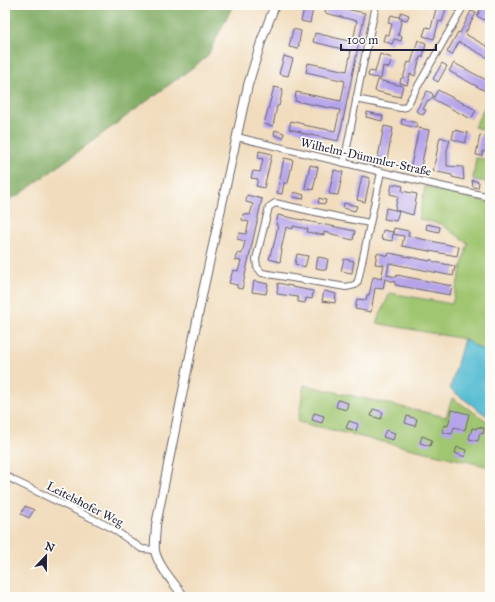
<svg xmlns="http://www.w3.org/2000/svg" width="495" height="602" font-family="'IM FELL Great Primer',serif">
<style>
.green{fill:#a0c671;stroke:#617456}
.forest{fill:#80ab63;stroke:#51664f}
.water{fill:#55bcd3;stroke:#3c6f87}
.building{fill:#b6a4eb}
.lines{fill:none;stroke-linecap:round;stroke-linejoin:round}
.street-casing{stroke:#6a6369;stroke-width:8}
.secondary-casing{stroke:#6a6369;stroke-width:10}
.street{stroke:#fff;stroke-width:6}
.secondary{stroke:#fff;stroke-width:8}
.labels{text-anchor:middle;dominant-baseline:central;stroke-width:3.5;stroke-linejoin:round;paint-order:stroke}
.street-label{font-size:12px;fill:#22223b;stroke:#fdfcf7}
</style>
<rect width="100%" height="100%" fill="#fdfcf7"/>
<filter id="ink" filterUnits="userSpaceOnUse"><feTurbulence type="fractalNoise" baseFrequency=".025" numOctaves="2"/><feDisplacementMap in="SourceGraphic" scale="8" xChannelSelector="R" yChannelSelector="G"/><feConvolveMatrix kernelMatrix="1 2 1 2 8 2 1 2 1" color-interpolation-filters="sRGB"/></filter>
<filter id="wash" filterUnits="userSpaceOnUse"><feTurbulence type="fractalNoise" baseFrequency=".012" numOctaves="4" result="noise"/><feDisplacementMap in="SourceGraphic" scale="16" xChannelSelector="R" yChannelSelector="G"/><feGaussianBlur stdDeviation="0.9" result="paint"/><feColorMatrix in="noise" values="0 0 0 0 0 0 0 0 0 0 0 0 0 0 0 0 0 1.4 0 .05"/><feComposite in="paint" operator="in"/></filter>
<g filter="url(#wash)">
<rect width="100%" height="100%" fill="#f1ddbe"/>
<g class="green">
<path d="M490,97V131L474,127Z"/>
<path d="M476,158L490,160V183L473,179Z"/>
<path d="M425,186L490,203V355L464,339L376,323L390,293L452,304L468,243L441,224L419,219Z"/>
<path d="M304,385L446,417L452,398L490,423V467L298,422Z"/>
</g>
<path class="forest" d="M5,5H233L207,57L19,195L5,201Z"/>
<path class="water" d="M464,339L490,355V418L450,389Z"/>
<g id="blocks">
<g class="building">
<path d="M305,5H314L310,23L301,21Z"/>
<path d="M327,5L365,13L342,125L338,141L301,133V132L289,129L291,121L303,124V125L335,131L340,110L295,101L296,92L341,101L345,81L306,72L308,63L347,71L351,51L313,42L315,33L353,42L357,21L325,13Z"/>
<path d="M428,5H447L442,22L439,21L434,39L423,36L426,27L431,28L436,9L427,6Z"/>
<path d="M482,6L490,11V23L477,16Z"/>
<path d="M471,11L476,13L465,34L490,48V59L459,42L452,55L447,52L458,32L460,33Z"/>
<path d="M401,12L409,15L407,20L399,18Z"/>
<path d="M391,15L402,18L398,35L402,36L401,41L394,39L392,44L383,41L385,34L389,35L392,24L388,23Z"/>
<path d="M293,29L301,31L298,49L289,47Z"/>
<path d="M418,40L426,43L423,57H420L415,76L410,74L407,85L400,83L401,78H403L408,62L411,63Z"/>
<path d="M380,54L392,58L389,68L383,66L381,79L368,76L369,71L375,72Z"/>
<path d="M284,56L293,59L288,76L279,74Z"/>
<path d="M442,63L447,66L438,82L433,79Z"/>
<path d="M454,63L490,82V86L487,92L449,71Z"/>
<path d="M378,80L403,86L400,97L375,91Z"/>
<path d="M274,87L283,89L279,106H277L273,126L264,124Z"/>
<path d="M438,90L476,110L471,119L433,99Z"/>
<path d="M427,91L432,93L433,96L430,101L428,100L423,109L426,110L423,115L416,111Z"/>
<path d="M367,112L383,116L382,121L366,117Z"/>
<path d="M402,119L417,123L416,128L401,124Z"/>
<path d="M384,126L393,128L386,164L377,162Z"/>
<path d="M419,128L429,130L420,171L410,169Z"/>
<path d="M275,130L284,133L283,138L274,135Z"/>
<path d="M454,130L468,133L465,143L452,139Z"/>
<path d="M480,135L490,137V152L483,151L482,156L476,155Z"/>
<path d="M440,137L450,140L447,150V166L463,167L464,180L452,177V175L433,171Z"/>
<path d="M259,151L272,154L264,188L256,186L258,179L251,178L253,171L260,172L263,159L258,158Z"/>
<path d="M284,158L293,160L288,183H284L282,194L277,193Z"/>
<path d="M310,165L318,167L313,190L305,188Z"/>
<path d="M334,170L343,172L338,195L329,194Z"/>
<path d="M362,176L370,178L365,202L357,200Z"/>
<path d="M472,180L479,182L478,188L473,187Z"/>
<path d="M392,184L403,186L402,191L417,194L413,215L395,210L398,196L390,194Z"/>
<path d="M294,192L304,195L303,199L293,197Z"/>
<path d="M247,195L262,199L242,289L237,288V285L229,283L233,270L238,271L241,261L235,260L237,253L242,254L245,241L237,239L239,233L246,234L249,222L242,220L243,214L250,215L253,204L246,202Z"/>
<path d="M319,198L326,200L325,204L318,203Z"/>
<path d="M344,203L357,206L355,211L343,208Z"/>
<path d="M386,208L399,211L396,221L384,219Z"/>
<path d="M278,215L355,231L353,240L340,237V236L324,232V235L307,232L308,229L293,226V229L286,227L281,250H282L280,262L269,259L272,248H273L278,225H276Z"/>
<path d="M427,224L440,227L439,232L426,229Z"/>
<path d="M394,228L409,231L408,236L459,247L457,256L402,246L404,236L393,234Z"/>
<path d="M383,230L393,232L392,241L381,239Z"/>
<path d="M377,253L388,256L389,253L430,261L431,259L434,262L455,266L453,276L389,263L387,275L396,277L397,275L452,286L450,295L395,285V282L385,279L383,289L375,288L371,312L355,309L357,299L366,300L367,295H369L373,277L382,279L381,278L384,265L375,264Z"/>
<path d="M297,254L308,256L305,267L295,264Z"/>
<path d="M318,257L328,259L326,270L316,268Z"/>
<path d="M344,259L354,261L352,273L341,271Z"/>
<path d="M254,281L268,284L266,294L252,292Z"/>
<path d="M278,283L292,286V287L313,291L312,299L306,298L305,303L298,302V297L277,294Z"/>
<path d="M324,291L336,294L335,303L322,301Z"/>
<path d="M338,400L348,403L346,410L336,407Z"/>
<path d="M373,409L383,412L381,419L371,416Z"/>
<path d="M452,410L469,414L465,430L454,427L452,434L442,432L444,425L448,426Z"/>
<path d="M314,413L324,416L322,423L312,420Z"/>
<path d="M407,416L417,419L415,426L405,423Z"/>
<path d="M349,421L358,424L356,431L346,428Z"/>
<path d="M477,427L484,428L483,434L480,433L478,441L469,439L472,428L476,429Z"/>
<path d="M386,430L395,433L393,440L383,437Z"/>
<path d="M422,436L432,440L430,446L420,443Z"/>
<path d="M457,447L467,450L465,457L455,453Z"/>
<path d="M25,506L34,510L29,518L21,514Z"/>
</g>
</g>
</g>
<g filter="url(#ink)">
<use href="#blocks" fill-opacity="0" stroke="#6a6369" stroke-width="1"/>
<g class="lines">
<defs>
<g id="street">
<path d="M356,99L401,108L406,107L464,5"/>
<path d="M237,137L436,185L490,197"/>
<path d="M344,163L362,70L376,5"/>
<path d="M370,223L338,217L275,203L269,207L256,259L257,267L262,273L346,287L355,285L358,281L381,172"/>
<path d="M5,475L15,481L110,527L142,549L155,550"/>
</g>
<path id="secondary" d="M184,597C175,584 158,566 155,551C154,542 156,533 156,525L203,291L248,85L262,39L275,5"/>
</defs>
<use href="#street" class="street-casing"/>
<use href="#secondary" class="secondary-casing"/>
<use href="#street" class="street"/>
<use href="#secondary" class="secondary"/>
</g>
</g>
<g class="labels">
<g class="street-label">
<text transform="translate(366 157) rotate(13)">Wilhelm-Dümmler-Straße</text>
<text transform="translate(85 504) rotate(27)">Leitelshofer Weg</text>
</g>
</g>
<rect width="495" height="602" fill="none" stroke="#fdfcf7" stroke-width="20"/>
<g transform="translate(46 556) rotate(22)" stroke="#fdfcf7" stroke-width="3" paint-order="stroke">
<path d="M0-3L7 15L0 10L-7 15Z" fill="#22223b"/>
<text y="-6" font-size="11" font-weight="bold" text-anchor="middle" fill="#22223b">N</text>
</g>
<path d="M341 44v6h95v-6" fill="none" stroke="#22223b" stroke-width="2"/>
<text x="347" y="44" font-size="12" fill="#22223b" stroke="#fdfcf7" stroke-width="3" paint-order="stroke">100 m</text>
</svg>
